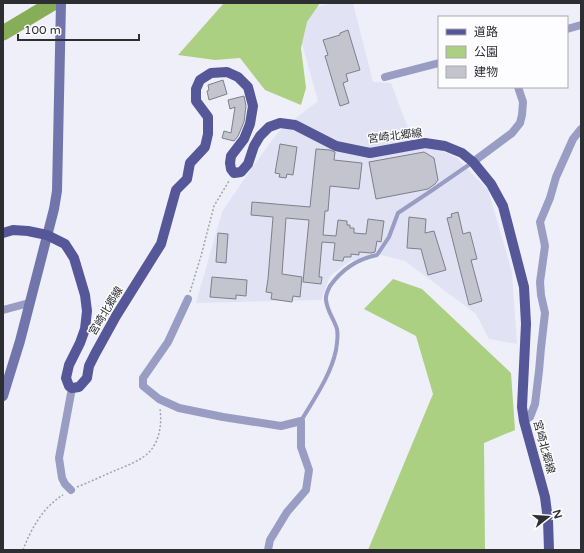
<svg xmlns="http://www.w3.org/2000/svg" width="584" height="553" font-family="'Varela Round','Noto Sans JP',sans-serif">
<style>
.built{fill:#e1e3f4}
.green{fill:#abd082}
.lines{fill:none;stroke-linecap:round;stroke-linejoin:round}
.river{stroke:#87ad58;stroke-width:15}
.building{fill:#c3c4cd;stroke:#7e7f88}
.path{stroke:#a2a3aa;stroke-width:1.5;stroke-dasharray:2 2;stroke-linecap:butt}
.lane{stroke:#999dc3;stroke-width:4}
.street{stroke:#999dc3;stroke-width:8}
.secondary{stroke:#7175ab;stroke-width:10}
.primary{stroke:#555799;stroke-width:10}
.labels{text-anchor:middle;dominant-baseline:central;stroke-width:3;stroke-linejoin:round;paint-order:stroke}
.street-label{font-size:11px;fill:#2d2e32;stroke:#fdfdff}
</style>
<rect width="100%" height="100%" fill="#eeeff9"/>
<path class="built" d="M333,3H353L373,82L391,83L411,136L457,158L488,190L512,272L517,344L489,339L476,314L405,261L377,254L350,261L330,276L321,300L196,303L222,212L253,166L279,131L318,101L293,12Z"/>
<g class="green">
<path d="M224,3H320L307,22L301,48L306,88L301,105L265,90L240,58L215,60L178,55Z"/>
<path d="M393,279L422,289L511,373L515,430L484,443L485,550H368L433,394L416,336L364,309Z"/>
</g>
<g class="lines">
<path class="river" d="M3,33L53,3"/>
</g>
<g class="building">
<path d="M348,30L360,70L346,74L348,81L343,83L349,103L340,106L325,56L328,55L323,40L340,35V33Z"/>
<path d="M223,80L227,94L209,100L207,91L209,90L208,85Z"/>
<path d="M244,96L246,106L244,122L238,136L234,141L222,138L224,131L231,133L235,107L230,109L228,100Z"/>
<path d="M280,144L297,147L293,175L287,174L286,178L279,177L280,174L275,173Z"/>
<path d="M316,149L330,150L335,152L334,160L362,163L359,189L330,186L328,211H325L323,235L336,236L338,220L347,221V225H350V228H354V233L366,234L368,219L384,221L381,242L377,241L375,252L371,253L359,252V255L351,254V257H344L343,261L333,260L335,243L322,242L319,277H322L321,284L303,282L309,220L286,218L282,274L302,277L300,297L293,296L292,302L271,299L272,293L266,292L268,279L273,217L251,215L252,202L310,207Z"/>
<path d="M424,152L434,158L438,180L435,184L428,189L376,199L369,162Z"/>
<path d="M458,212L463,234L470,232L477,259L471,260L482,301L469,305L447,218L452,217L451,214Z"/>
<path d="M409,217L426,219L425,233L434,231L446,270L428,275L421,249L407,248Z"/>
<path d="M218,233L228,234L226,263L216,262Z"/>
<path d="M212,277L247,280L246,296L236,295V299L210,297Z"/>
</g>
<g class="lines">
<g class="path">
<path d="M190,292L201,256L214,206L229,181"/>
<path d="M77,487C90,482 102,476 114,471C126,466 143,460 151,450C160,439 162,422 160,409"/>
<path d="M23,550C31,529 43,507 63,495"/>
</g>
<path class="lane" d="M301,421C314,399 331,375 336,350C337,344 338,334 337,329C334,319 327,311 326,300C325,296 328,290 330,286C342,269 357,259 377,255L389,237L398,213L431,191L473,162"/>
<g class="street">
<path d="M567,29L581,25"/>
<path d="M385,77L439,63"/>
<path d="M473,162L512,133L520,123L522,115L523,102L518,87"/>
<path d="M188,299L168,342L143,378V386L159,399L179,408L223,417L281,426L301,421V447L309,470L306,490L287,512L270,540L268,550"/>
<path d="M3,310L29,303"/>
<path d="M524,421L530,417L535,404L539,371L541,348L545,313L541,295L540,282L545,246L540,222L550,198L556,177L573,139L581,129"/>
<path d="M71,490L65,484L62,478L59,458L72,388"/>
</g>
<path class="secondary" d="M3,396L20,341L54,209L57,191L61,3"/>
<path class="primary" d="M3,233L13,230L28,231L47,235L65,244L74,258L85,295L87,311L85,329L80,343L69,365L66,378L69,386L72,388L79,387L87,378L89,366L95,354L116,316L161,244L176,190L187,179L190,163L205,147L208,134V117L196,101V89L200,80L211,73L227,72L238,77L248,87L253,106L250,124L244,139L231,156L230,163L231,169L234,173L241,172L248,164L254,146L260,136L269,127L280,123L295,125L336,146L370,153L425,143L445,146L462,153L473,162L491,184L503,206L524,287L526,324L522,407L524,421L545,497L548,520L549,550"/>
</g>
<g class="labels">
<g class="street-label">
<text transform="translate(395 136) rotate(-7)">宮崎北郷線</text>
<text transform="translate(106 311) rotate(-59)">宮崎北郷線</text>
<text transform="translate(544 447) rotate(75)">宮崎北郷線</text>
</g>
</g>
<rect width="584" height="553" fill="none" stroke="#2d2e32" stroke-width="8"/>
<rect x="438" y="16" width="130" height="72" fill="#fdfdff" stroke="#aaaaad"/>
<rect x="446" y="29" width="20" height="6" fill="#555799" stroke="#aaaaad"/>
<text x="474" y="36" font-size="12" fill="#2d2e32">道路</text>
<rect x="446" y="46" width="20" height="12" fill="#abd082" stroke="#aaaaad"/>
<text x="474" y="56" font-size="12" fill="#2d2e32">公園</text>
<rect x="446" y="66" width="20" height="12" fill="#c3c4cd" stroke="#aaaaad"/>
<text x="474" y="76" font-size="12" fill="#2d2e32">建物</text>
<g transform="translate(548 517) rotate(73)" stroke="#fdfdff" stroke-width="3" paint-order="stroke">
<path d="M0-3L7 15L0 10L-7 15Z" fill="#2d2e32"/>
<text y="-6" font-size="11" font-weight="bold" text-anchor="middle" fill="#2d2e32">N</text>
</g>
<path d="M18 34v6h121v-6" fill="none" stroke="#2d2e32" stroke-width="2"/>
<text x="24" y="34" font-size="12" fill="#2d2e32" stroke="#fdfdff" stroke-width="3" paint-order="stroke">100 m</text>
</svg>
